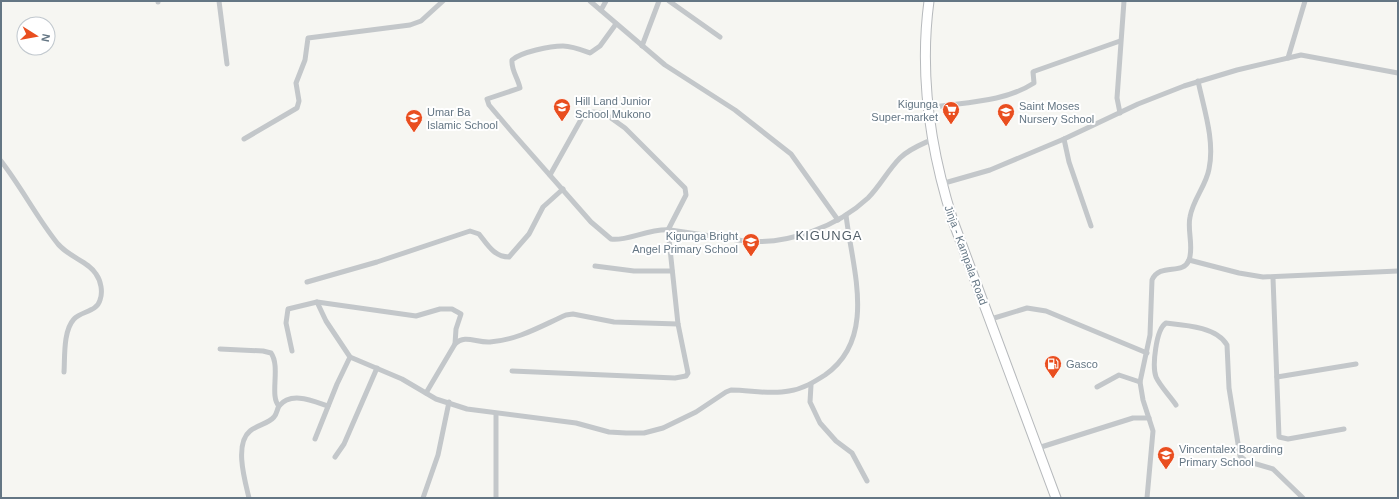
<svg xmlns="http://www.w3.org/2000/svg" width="1399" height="499" font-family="Helvetica,sans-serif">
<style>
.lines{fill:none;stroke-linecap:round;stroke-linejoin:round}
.highway-casing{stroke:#b6b9bc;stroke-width:11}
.street{stroke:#c3c7ca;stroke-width:5}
.highway{stroke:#fff;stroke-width:9}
.labels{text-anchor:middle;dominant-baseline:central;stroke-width:4;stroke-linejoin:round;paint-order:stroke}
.poi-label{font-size:11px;fill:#647684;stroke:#fff;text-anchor:start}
.street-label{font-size:11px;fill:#647684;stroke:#fff}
.quarter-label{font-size:13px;letter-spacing:1px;fill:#525f69;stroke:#fff}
</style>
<rect width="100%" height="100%" fill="#f6f6f2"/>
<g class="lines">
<defs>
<path id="highway" d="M929,1C919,76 930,149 953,221L1056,498"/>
</defs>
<use href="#highway" class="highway-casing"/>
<g class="street">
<path d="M158,1V2"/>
<path d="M219,1L227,64"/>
<path d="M590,1L665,65L735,110L791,154L838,220"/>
<path d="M669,1L720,37"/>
<path d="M601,10L606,1"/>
<path d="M616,24L600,46L590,53C582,50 572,46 563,46C550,46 521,52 512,60C511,70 518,78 520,88L487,99L489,105L511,131L591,222L611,239C625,242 650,228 670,230C695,233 720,238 745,241C788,245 837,227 868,198C880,186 888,170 900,158C909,149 920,145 931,140"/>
<path d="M642,46L659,1"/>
<path d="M1288,58L1305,1"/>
<path d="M928,108C963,102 1003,103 1034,83L1033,72L1035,71L1120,41"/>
<path d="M1120,113L1117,98L1124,1"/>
<path d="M244,139L297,108L299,101L296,83L305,60L308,38L410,25L421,21L443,1"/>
<path d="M1064,139L1069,162L1091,226"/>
<path d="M1,161C22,188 37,218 58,244C70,258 88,261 96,274C101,281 103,292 100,300C97,312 81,311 74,319C63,331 65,357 64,372"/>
<path d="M941,184L990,170L1064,139L1138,104L1184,86L1237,70L1301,55L1398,73"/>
<path d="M1189,260L1239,273L1263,277L1398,271"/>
<path d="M595,266L634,271H672"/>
<path d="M1273,278L1279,437L1288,439L1344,429"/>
<path d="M307,282L377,262L470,231L479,234C487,244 494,257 509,257L529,234L543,207L563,189"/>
<path d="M991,319L1027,308L1046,311L1147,353"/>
<path d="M220,349L263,351L271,353C281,367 269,396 279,406"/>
<path d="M292,351L286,323L288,309L317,302L416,316L440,309H452L461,314L456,329L455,344"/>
<path d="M350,357L402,379L436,399L467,409L576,423L609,432L626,433H644L663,428L696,412L726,392L731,390C750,390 770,395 789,391C803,389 814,382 825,375C878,338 852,268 846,215"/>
<path d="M512,371L675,378L686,376L688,373L678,324L668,230L686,195L685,188L625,128L604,113L593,112L583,116L550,175"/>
<path d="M1277,377L1356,364"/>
<path d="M811,385L810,402L820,423L836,441L852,453L867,481"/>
<path d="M1097,387L1119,375L1140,382"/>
<path d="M426,393L455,344C465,334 476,343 490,342C518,340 541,326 566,315L573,314L614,322L678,324"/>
<path d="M1176,405C1170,396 1160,386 1156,377C1152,366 1156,329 1166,323C1185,325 1217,327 1227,345L1229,388L1240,456L1246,461L1273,469L1303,498"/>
<path d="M496,414V498"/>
<path d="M315,439L337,384L350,357L326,321L317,302"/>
<path d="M1038,448L1133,418H1149"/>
<path d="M335,457L344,444L377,368"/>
<path d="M249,498C245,481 234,444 250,431C257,425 268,424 274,417C277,414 277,409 279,406C291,391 313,401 328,406"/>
<path d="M423,498L438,455L449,402"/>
<path d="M1147,498L1153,431L1143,400L1140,382L1150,335L1152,280C1160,262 1183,276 1189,260C1194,247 1187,230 1190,217C1193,199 1206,186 1209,169C1215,141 1204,109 1198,81"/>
</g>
<use href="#highway" class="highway"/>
</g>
<defs>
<symbol id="school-pin" viewBox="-11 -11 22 30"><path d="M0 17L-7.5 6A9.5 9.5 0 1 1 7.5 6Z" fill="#e94e1f" stroke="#fff"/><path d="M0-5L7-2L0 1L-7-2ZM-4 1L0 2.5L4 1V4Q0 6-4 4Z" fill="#fff"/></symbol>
<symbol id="supermarket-pin" viewBox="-11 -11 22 30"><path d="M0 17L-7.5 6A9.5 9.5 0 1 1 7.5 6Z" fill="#e94e1f" stroke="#fff"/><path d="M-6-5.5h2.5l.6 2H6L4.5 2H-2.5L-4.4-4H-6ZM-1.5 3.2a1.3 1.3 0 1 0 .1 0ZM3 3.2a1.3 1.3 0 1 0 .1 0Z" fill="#fff"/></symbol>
<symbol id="fuel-pin" viewBox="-11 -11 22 30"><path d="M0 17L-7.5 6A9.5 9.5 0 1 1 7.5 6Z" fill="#e94e1f" stroke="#fff"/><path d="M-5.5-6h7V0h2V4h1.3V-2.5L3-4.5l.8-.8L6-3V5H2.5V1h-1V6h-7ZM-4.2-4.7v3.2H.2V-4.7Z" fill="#fff"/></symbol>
</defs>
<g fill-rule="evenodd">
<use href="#school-pin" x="552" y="97" width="20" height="27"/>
<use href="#supermarket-pin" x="941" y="100" width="20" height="27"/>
<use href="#school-pin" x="996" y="102" width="20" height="27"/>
<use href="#school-pin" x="404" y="108" width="20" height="27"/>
<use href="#school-pin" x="741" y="232" width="20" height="27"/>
<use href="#fuel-pin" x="1043" y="354" width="20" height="27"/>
<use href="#school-pin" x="1156" y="445" width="20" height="27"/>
</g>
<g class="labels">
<g class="poi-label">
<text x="575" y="101">Hill Land Junior<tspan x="575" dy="13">School Mukono</tspan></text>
<text x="938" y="104" text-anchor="end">Kigunga<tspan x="938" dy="13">Super-market</tspan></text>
<text x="1019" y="106">Saint Moses<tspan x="1019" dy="13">Nursery School</tspan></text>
<text x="427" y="112">Umar Ba<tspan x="427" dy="13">Islamic School</tspan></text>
<text x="738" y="236" text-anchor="end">Kigunga Bright<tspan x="738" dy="13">Angel Primary School</tspan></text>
<text x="1066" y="364">Gasco</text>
<text x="1179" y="449">Vincentalex Boarding<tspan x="1179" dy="13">Primary School</tspan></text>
</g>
<g class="street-label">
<text transform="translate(966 255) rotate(70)">Jinja - Kampala Road</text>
</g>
<g class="quarter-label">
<text x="829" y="235">KIGUNGA</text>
</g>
</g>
<rect width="1399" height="499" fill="none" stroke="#647684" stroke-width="4"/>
<g transform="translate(36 36) rotate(101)"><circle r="19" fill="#ffffff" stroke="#c1c8ce"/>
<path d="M0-3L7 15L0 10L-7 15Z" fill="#e94e1f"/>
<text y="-6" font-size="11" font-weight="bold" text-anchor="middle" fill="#647684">N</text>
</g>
</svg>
